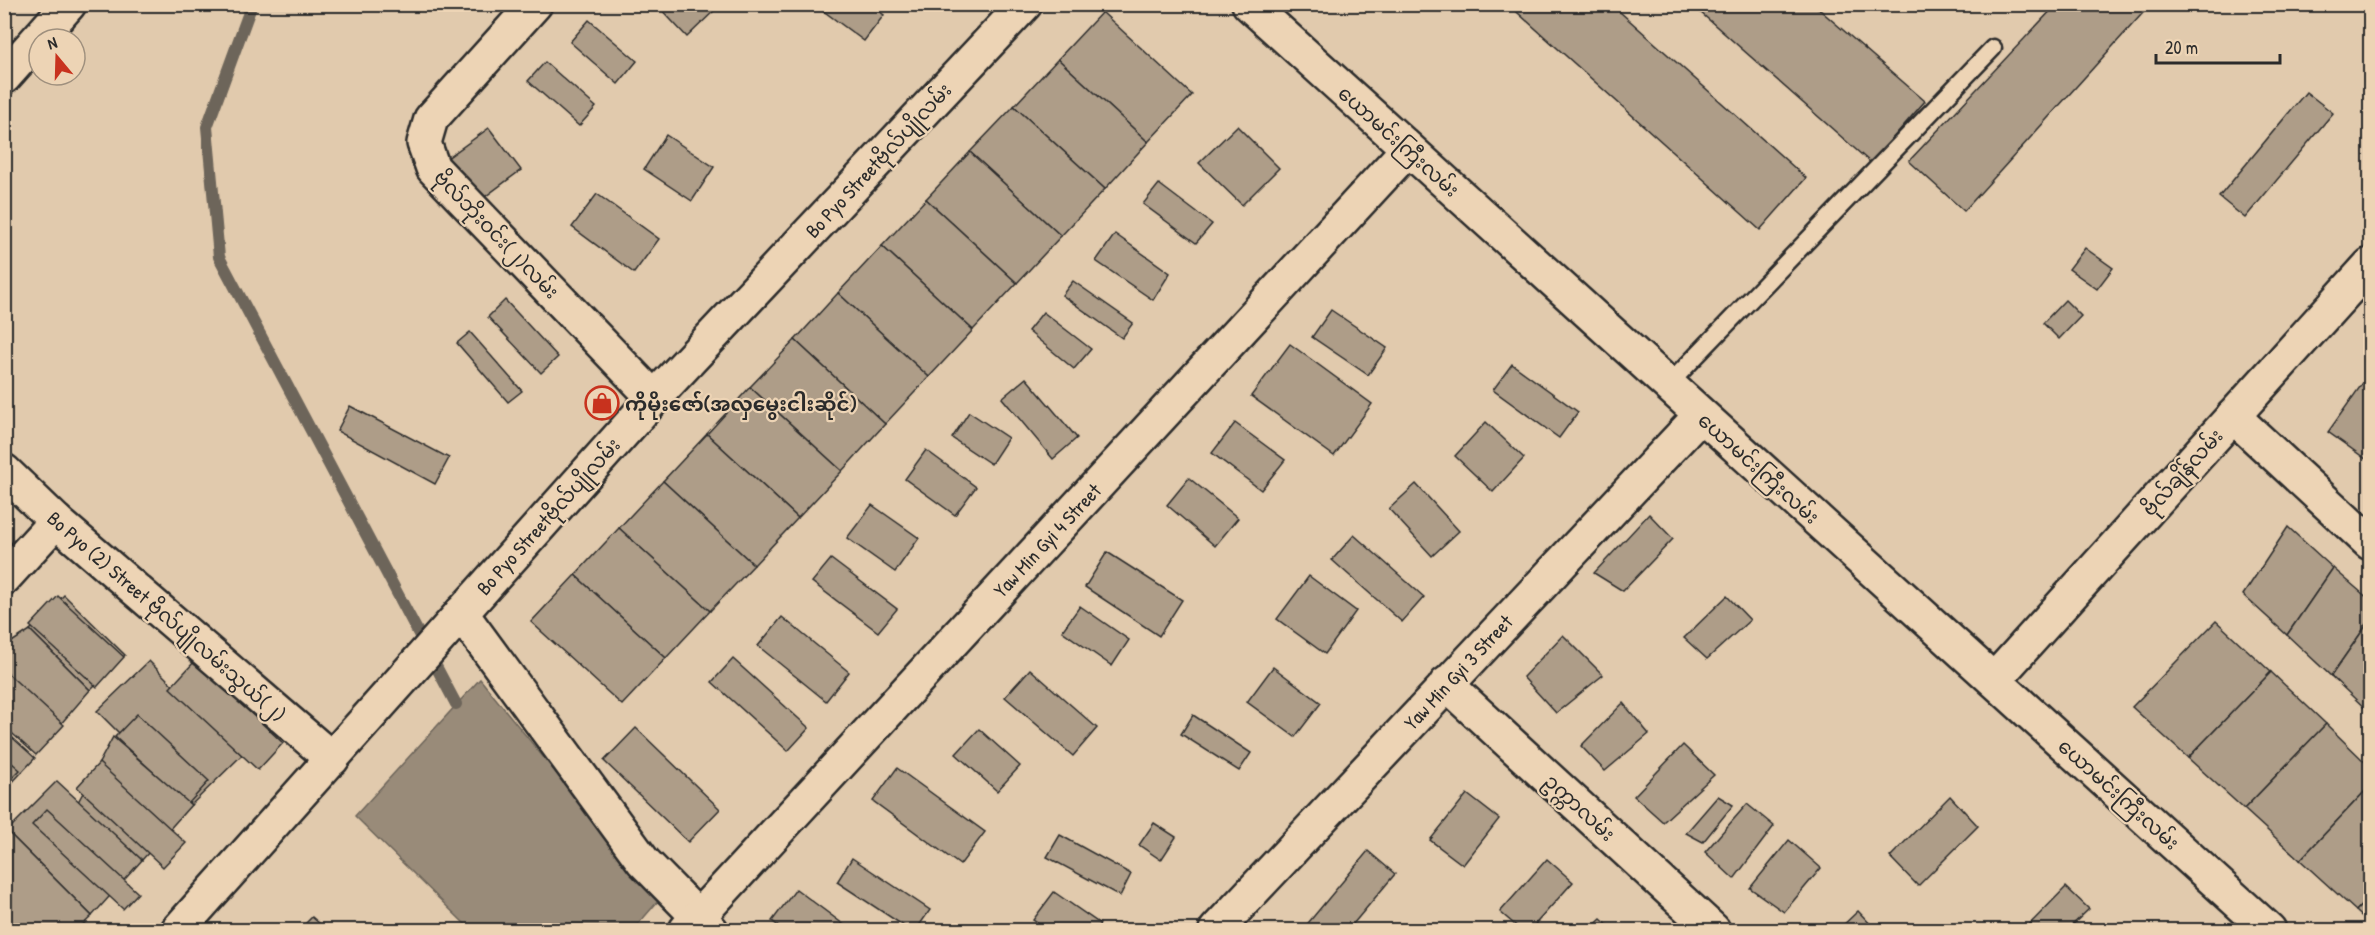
<svg xmlns="http://www.w3.org/2000/svg" width="2375" height="935" font-family="'Patrick Hand','Noto Sans Myanmar',sans-serif">
<style>
.water{fill:#998b79;stroke:#6d655a;stroke-width:1.5}
.lines{fill:none;stroke-linecap:round;stroke-linejoin:round}
.stream{stroke:#6d655a;stroke-width:12}
.building{fill:#ae9d88;stroke:#2b2b2b;stroke-width:1.5}
.service-casing{stroke:#2b2b2b;stroke-width:21}
.minor-casing{stroke:#2b2b2b;stroke-width:38}
.service{stroke:#edd4b5;stroke-width:16}
.minor{stroke:#edd4b5;stroke-width:33}
.labels{text-anchor:middle;dominant-baseline:central;stroke-width:4.5;stroke-linejoin:round;paint-order:stroke}
.street-label{font-size:20px;fill:#2b2b2b;stroke:#edd4b5}
.poi-label{font-size:20px;font-weight:bold;fill:#2b2b2b;stroke:#edd4b5;text-anchor:start}
</style>
<rect width="100%" height="100%" fill="#e1caad"/>
<filter id="ink" filterUnits="userSpaceOnUse"><feTurbulence type="fractalNoise" baseFrequency=".0167" numOctaves="2"/><feDisplacementMap in="SourceGraphic" scale="12" xChannelSelector="R" yChannelSelector="G"/><feConvolveMatrix kernelMatrix="1 2 1 2 8 2 1 2 1" color-interpolation-filters="sRGB"/></filter>
<g filter="url(#ink)">
<path class="water" d="M480,679L659,900L633,930H471L355,816Z"/>
<g class="lines">
<path class="stream" d="M252,4L207,127L219,257L456,704"/>
</g>
<g class="building">
<path d="M656,4H721L687,37Z"/>
<path d="M814,4H870L884,15L864,41Z"/>
<path d="M1508,4H1611L1806,178L1760,230Z"/>
<path d="M1691,4H1813L1925,101L1871,163Z"/>
<path d="M2057,4H2151L1964,211L1909,161Z"/>
<path d="M1102,12L1192,95L1148,142L1058,59Z"/>
<path d="M589,20L637,61L618,84L570,42Z"/>
<path d="M1058,59L1148,142L1105,189L1014,106Z"/>
<path d="M545,62L596,107L579,126L528,81Z"/>
<path d="M2306,92L2333,113L2245,218L2219,197Z"/>
<path d="M1014,106L1105,189L1061,236L970,152Z"/>
<path d="M1237,126L1279,168L1242,205L1199,163Z"/>
<path d="M489,128L521,170L478,202L446,159Z"/>
<path d="M666,135L714,167L692,201L644,169Z"/>
<path d="M970,152L1061,236L1017,283L926,199Z"/>
<path d="M1159,184L1212,224L1196,243L1143,204Z"/>
<path d="M597,194L659,239L634,273L572,227Z"/>
<path d="M926,199L1017,283L973,330L882,246Z"/>
<path d="M1115,234L1170,273L1153,300L1096,261Z"/>
<path d="M882,246L973,330L929,377L838,293Z"/>
<path d="M2085,248L2113,268L2097,289L2069,269Z"/>
<path d="M1073,281L1133,323L1122,338L1062,295Z"/>
<path d="M838,293L929,377L885,424L795,340Z"/>
<path d="M505,300L558,357L541,373L488,317Z"/>
<path d="M2065,300L2081,316L2059,339L2043,323Z"/>
<path d="M1331,310L1387,348L1368,375L1312,337Z"/>
<path d="M1043,312L1091,349L1074,369L1028,331Z"/>
<path d="M470,332L522,391L508,402L457,343Z"/>
<path d="M795,340L885,424L842,471L750,387Z"/>
<path d="M1290,344L1372,404L1334,456L1251,396Z"/>
<path d="M1512,364L1578,412L1559,438L1493,390Z"/>
<path d="M1026,378L1077,438L1053,459L1002,398Z"/>
<path d="M2362,384L2370,391V462L2328,432Z"/>
<path d="M750,387L842,471L798,518L707,434Z"/>
<path d="M350,406L449,458L435,484L337,431Z"/>
<path d="M969,412L1008,438L991,464L952,438Z"/>
<path d="M1486,422L1524,458L1493,492L1455,456Z"/>
<path d="M1235,423L1285,460L1261,490L1212,453Z"/>
<path d="M707,434L798,518L754,565L663,481Z"/>
<path d="M926,450L976,487L955,515L905,479Z"/>
<path d="M1189,478L1238,518L1215,546L1167,505Z"/>
<path d="M663,481L754,565L710,611L619,528Z"/>
<path d="M1416,484L1459,531L1432,556L1389,509Z"/>
<path d="M872,505L919,538L895,572L847,538Z"/>
<path d="M1649,514L1673,539L1623,591L1594,573Z"/>
<path d="M2288,527L2333,568L2287,635L2243,595Z"/>
<path d="M619,528L710,611L666,658L575,575Z"/>
<path d="M1354,535L1424,597L1402,622L1332,560Z"/>
<path d="M1107,552L1182,600L1159,636L1085,587Z"/>
<path d="M831,559L897,609L878,632L812,582Z"/>
<path d="M2333,568L2370,600V620L2331,676L2287,635Z"/>
<path d="M575,575L666,658L622,705L531,622Z"/>
<path d="M1309,576L1356,611L1325,654L1277,619Z"/>
<path d="M64,595L125,655L90,690L30,630Z"/>
<path d="M58,596L124,657L97,687L30,626Z"/>
<path d="M1727,596L1750,620L1707,659L1684,638Z"/>
<path d="M1080,606L1129,640L1112,666L1062,631Z"/>
<path d="M782,617L849,672L826,701L758,646Z"/>
<path d="M2370,620V713L2331,676Z"/>
<path d="M2216,621L2271,672L2188,758L2132,707Z"/>
<path d="M30,630L90,690L47,740L4,695V647Z"/>
<path d="M1563,635L1603,675L1556,713L1523,677Z"/>
<path d="M733,659L809,728L788,751L712,682Z"/>
<path d="M149,661L242,755L191,805L97,711Z"/>
<path d="M195,661L283,743L258,770L170,688Z"/>
<path d="M1273,667L1321,703L1295,737L1247,702Z"/>
<path d="M1030,669L1097,728L1073,756L1005,697Z"/>
<path d="M4,670L64,725L36,755L4,726Z"/>
<path d="M2271,672L2326,724L2244,809L2188,758Z"/>
<path d="M1623,703L1649,734L1605,771L1581,746Z"/>
<path d="M137,714L209,781L188,804L115,737Z"/>
<path d="M1193,715L1251,753L1239,771L1181,734Z"/>
<path d="M2326,724L2370,767V786L2300,860L2244,809Z"/>
<path d="M636,728L720,809L688,842L604,761Z"/>
<path d="M979,729L1020,766L997,791L956,754Z"/>
<path d="M4,730L35,758L9,786L4,781Z"/>
<path d="M113,737L191,805L142,860L78,802Z"/>
<path d="M1683,745L1714,775L1663,822L1634,796Z"/>
<path d="M4,756L20,770L4,786Z"/>
<path d="M99,763L186,843L163,867L77,787Z"/>
<path d="M897,768L985,832L960,865L873,801Z"/>
<path d="M57,781L142,860L92,916L7,831Z"/>
<path d="M2370,786V896L2356,911L2300,860Z"/>
<path d="M1467,794L1499,819L1463,865L1430,840Z"/>
<path d="M1718,796L1733,805L1703,842L1686,833Z"/>
<path d="M1950,796L1978,826L1918,886L1890,857Z"/>
<path d="M1747,804L1774,826L1734,879L1705,852Z"/>
<path d="M47,809L138,893L123,909L32,825Z"/>
<path d="M1154,823L1176,837L1161,860L1139,845Z"/>
<path d="M7,831L92,916L77,930H4V833Z"/>
<path d="M1060,835L1131,874L1120,896L1047,857Z"/>
<path d="M1789,840L1821,868L1784,912L1750,888Z"/>
<path d="M1368,851L1395,874L1348,930H1308L1304,928Z"/>
<path d="M852,858L930,910L916,930H910L837,882Z"/>
<path d="M1547,859L1573,882L1530,930H1521L1500,912Z"/>
<path d="M2066,887L2089,909L2067,930H2024Z"/>
<path d="M796,889L851,930H784L772,921Z"/>
<path d="M1054,892L1100,924L1095,930H1048L1033,920Z"/>
<path d="M2370,896V924L2356,911Z"/>
<path d="M1858,911L1876,930H1838Z"/>
<path d="M312,917L327,930H299Z"/>
<path d="M1601,919L1613,930H1589Z"/>
</g>
<g class="lines">
<defs>
<path id="service" d="M1668,385L1993,48"/>
<g id="minor">
<path d="M535,4L431,119L424,143L433,168L654,398"/>
<path d="M1249,4L2269,930"/>
<path d="M4,77L69,4"/>
<path d="M2233,416L2370,543"/>
<path d="M4,471L56,521L332,759"/>
<path d="M4,578L56,521"/>
<path d="M461,613L643,861L711,930"/>
<path d="M1994,680L2370,265"/>
<path d="M1446,684L1713,930"/>
<path d="M178,930L654,398L1025,4"/>
<path d="M686,930L1408,149"/>
<path d="M1216,930L1701,415"/>
</g>
</defs>
<use href="#service" class="service-casing"/>
<use href="#minor" class="minor-casing"/>
<use href="#service" class="service"/>
<use href="#minor" class="minor"/>
</g>
</g>
<defs>
<symbol id="shop-ring" viewBox="-11 -11 22 22"><circle r="9.5" fill="#edd4b5" stroke="#c8321e" stroke-width="1.5"/><path d="M-5-2.5h2.3a2.7 3.5 0 0 1 5.4 0H5L5.5 6h-11ZM-1.5-2.5h3a1.5 2.3 0 0 0-3 0Z" fill="#c8321e"/></symbol>
</defs>
<g fill-rule="evenodd">
<use href="#shop-ring" x="583" y="384" width="38" height="38"/>
</g>
<g class="labels">
<g class="street-label">
<text transform="translate(1399 141) rotate(42)">ယောမင်းကြီးလမ်း</text>
<text transform="translate(878 160) rotate(-47)">Bo Pyo Streetဗိုလ်ပျိုလမ်း</text>
<text transform="translate(497 234) rotate(46)">ဗိုလ်ဘိုးဝင်း(၂)လမ်း</text>
<text transform="translate(1759 468) rotate(42)">ယောမင်းကြီးလမ်း</text>
<text transform="translate(2182 472) rotate(-48)">ဗိုလ်ချိန်လမ်း</text>
<text transform="translate(548 516) rotate(-48)">Bo Pyo Streetဗိုလ်ပျိုလမ်း</text>
<text transform="translate(1047 540) rotate(-47)">Yaw Min Gyi 4 Street</text>
<text transform="translate(167 616) rotate(41)">Bo Pyo (2) Street ဗိုလ်ပျိုလမ်းသွယ်(၂)</text>
<text transform="translate(1458 672) rotate(-47)">Yaw Min Gyi 3 Street</text>
<text transform="translate(2119 794) rotate(42)">ယောမင်းကြီးလမ်း</text>
<text transform="translate(1580 807) rotate(43)">ဥက္ကာလမ်း</text>
</g>
<g class="poi-label">
<text x="625" y="403">ကိုမိုးဇော်(အလှမွေးငါးဆိုင်)</text>
</g>
</g>
<rect width="2375" height="935" fill="none" stroke="#edd4b5" stroke-width="24"/>
<rect x="12" y="12" width="2351" height="911" fill="none" stroke="#2b2b2b" stroke-width="2" filter="url(#ink)"/>
<g transform="translate(57 57) rotate(341)"><circle r="28" fill="#edd4b5" stroke="#9f907e" stroke-width="1.5"/>
<path d="M0-4.5L10 22L0 15L-10 22Z" fill="#c8321e"/>
<text y="-9" font-size="16" font-weight="bold" text-anchor="middle" fill="#2b2b2b">N</text>
</g>
<path d="M2156 54v9h124v-9" fill="none" stroke="#2b2b2b" stroke-width="3"/>
<text x="2165" y="54" font-size="18" fill="#2b2b2b" stroke="#edd4b5" stroke-width="4.5" paint-order="stroke">20 m</text>
</svg>
